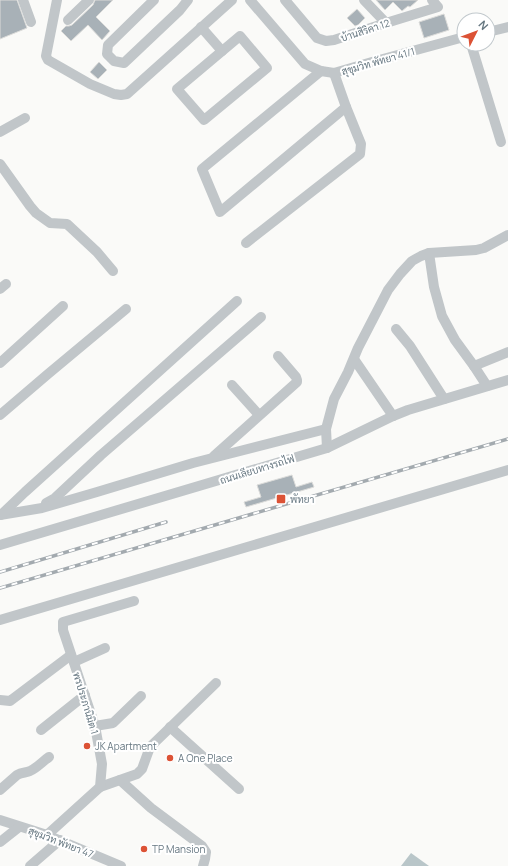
<svg xmlns="http://www.w3.org/2000/svg" width="508" height="866" font-family="Manrope,Sarabun,sans-serif">
<style>
.water{fill:#b9c6c9}
.building{fill:#a8b1b7;stroke:#dcdcda}
.lines{fill:none;stroke-linecap:round;stroke-linejoin:round}
.minor{stroke:#c1c6c9;stroke-width:10}
.rail-casing{stroke:#a3aaaf;stroke-width:3.5}
.rail{stroke:#fff;stroke-width:2;stroke-dasharray:6;stroke-linecap:butt}
.poi-dot{fill:#dc5235;stroke:#fff;stroke-width:1.5}
.labels{text-anchor:middle;dominant-baseline:central;stroke-width:4;stroke-linejoin:round;paint-order:stroke}
.street-label{font-size:10px;fill:#667781;stroke:#fff}
.poi-label{font-size:10px;fill:#667781;stroke:#fff;text-anchor:start}
</style>
<rect width="100%" height="100%" fill="#fafaf8"/>
<path class="water" d="M411,853L429,866H401Z"/>
<g class="building">
<path d="M0,0H17L27,28L0,39Z"/>
<path d="M95,0H113L96,17L110,31L102,40L88,25L71,41L61,31L66,26H69L72,25L93,5Z"/>
<path d="M376,0H418L410,7L408,6L402,11L393,2L385,10Z"/>
<path d="M357,9L365,18L358,25L355,26L347,18Z"/>
<path d="M444,14L449,30L424,38L419,22Z"/>
<path d="M99,62L107,70L98,79L90,72Z"/>
<path d="M292,475L296,487L312,482L314,487L246,507L244,502L261,497L257,485Z"/>
</g>
<g class="lines">
<g class="minor">
<path d="M23,0L31,22"/>
<path d="M57,0L46,56L48,60L90,84L114,94L121,95L127,94L232,0"/>
<path d="M154,0L108,45L107,54L114,61L124,63L180,10L188,0"/>
<path d="M250,0L305,64L321,71L334,73L372,62L464,37"/>
<path d="M285,0L317,38L326,41L334,40L386,23L438,7L432,0"/>
<path d="M364,0L386,23"/>
<path d="M68,20L89,0"/>
<path d="M201,27L222,51"/>
<path d="M488,32L508,27"/>
<path d="M240,36L267,68L204,120L177,89Z"/>
<path d="M471,44L501,142"/>
<path d="M321,71L202,169L220,212L346,107"/>
<path d="M0,132L25,118"/>
<path d="M0,164L30,206L36,213L50,223L67,224L97,252L113,271"/>
<path d="M246,243L360,154L361,144L346,107L334,73"/>
<path d="M429,253L434,287L442,316L455,340L474,366L487,386"/>
<path d="M0,289L6,284"/>
<path d="M396,329L410,346L444,399"/>
<path d="M354,359L393,416"/>
<path d="M0,363L63,306"/>
<path d="M474,366L508,352"/>
<path d="M232,385L259,415"/>
<path d="M0,415L48,374L126,309"/>
<path d="M327,448L326,429L334,399L348,372L358,348L388,290L400,274L412,261L421,256L429,253L476,250L484,248L508,235"/>
<path d="M214,456L297,382V380L296,377L278,356"/>
<path d="M46,503L55,498L101,455L261,317"/>
<path d="M0,515L42,508L97,492L193,463L326,429"/>
<path d="M1,515L25,492L237,301"/>
<path d="M0,545L327,448L393,416L408,410L508,380"/>
<path d="M0,620L508,470"/>
<path d="M74,662L105,648"/>
<path d="M0,700L10,701L71,655"/>
<path d="M95,726L113,723L141,696"/>
<path d="M170,727L239,789"/>
<path d="M41,730L85,695"/>
<path d="M120,780L151,808L202,846L206,852L205,859L203,866"/>
<path d="M100,787L137,774L142,769L150,747L216,683"/>
<path d="M0,790L17,775C22,772 26,773 30,771C37,768 43,761 49,757"/>
<path d="M0,820L47,835L121,866"/>
<path d="M47,835L100,787L102,764L95,726L63,630V622L134,601"/>
<path d="M0,842L19,827"/>
<path d="M30,866L60,840"/>
</g>
<defs>
<g id="rail">
<path d="M0,572L166,522"/>
<path d="M0,588L508,439"/>
</g>
</defs>
<use href="#rail" class="rail-casing"/>
<use href="#rail" class="rail"/>
</g>
<g class="poi-dot">
<rect x="276" y="494" width="10" height="10" rx="2"/>
<circle cx="87" cy="746" r="4"/>
<circle cx="170" cy="758" r="4"/>
<circle cx="144" cy="849" r="4"/>
</g>
<g class="labels">
<g class="street-label">
<text transform="translate(365 30) rotate(-18)">บ้านสิริคา 12</text>
<text transform="translate(378 61) rotate(-16)">สุขุมวิท พัทยา 41/1</text>
<text transform="translate(257 469) rotate(-17)">ถนนเลียบทางรถไฟ</text>
<text transform="translate(86 703) rotate(73)">พรประภานิมิต 1</text>
<text transform="translate(61 842) rotate(21)">สุขุมวิท พัทยา 47</text>
</g>
<g class="poi-label">
<text x="290" y="499">พัทยา</text>
<text x="95" y="746">JK Apartment</text>
<text x="178" y="758">A One Place</text>
<text x="152" y="849">TP Mansion</text>
</g>
</g>
<g transform="translate(476 32) rotate(48)"><circle r="19" fill="#ffffff" stroke="#c2c9cd"/>
<path d="M0-3L7 15L0 10L-7 15Z" fill="#dc5235"/>
<text y="-6" font-size="11" font-weight="bold" text-anchor="middle" fill="#667781">N</text>
</g>
</svg>
